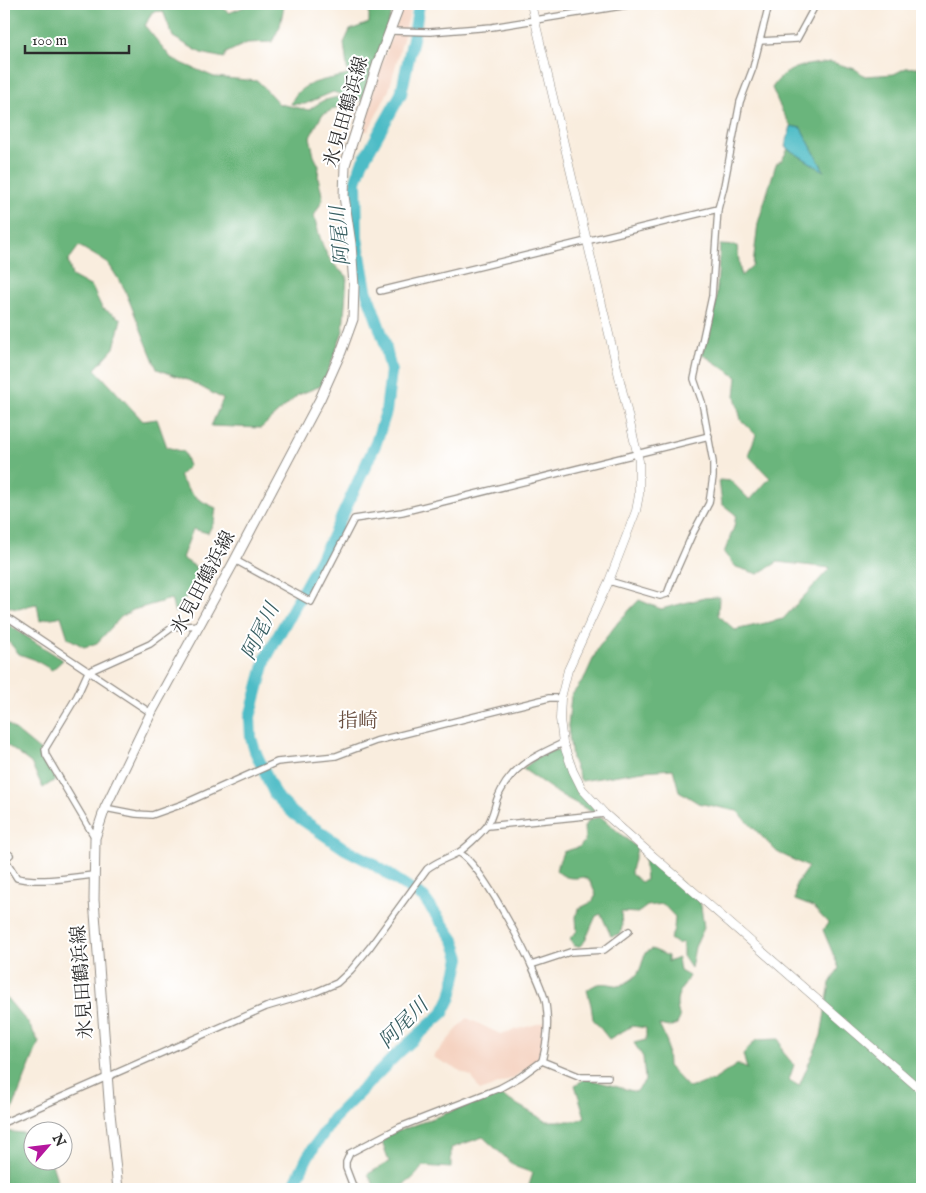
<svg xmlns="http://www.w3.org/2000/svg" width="926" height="1193" font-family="'IM FELL English','Noto Serif JP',serif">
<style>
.built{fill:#f5d3c1}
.forest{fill:#6ab57c;stroke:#4a7054}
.water{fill:#4ebcc6;stroke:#3c7478}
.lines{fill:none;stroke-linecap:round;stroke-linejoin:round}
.river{stroke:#4ebcc6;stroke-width:12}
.street-casing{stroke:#928c84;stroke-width:8}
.secondary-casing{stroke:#928c84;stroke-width:9}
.primary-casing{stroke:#928c84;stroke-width:11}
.street{stroke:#fff;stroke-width:5.5}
.secondary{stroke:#fff;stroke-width:8}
.primary{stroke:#fff;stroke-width:9}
.labels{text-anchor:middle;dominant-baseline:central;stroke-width:4;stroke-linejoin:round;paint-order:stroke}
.street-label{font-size:19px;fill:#2b2b2b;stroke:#fff}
.water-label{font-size:20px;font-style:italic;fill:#375e61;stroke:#fff}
.neighbourhood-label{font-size:20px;fill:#6b5041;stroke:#fff}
</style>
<rect width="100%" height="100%" fill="#fff"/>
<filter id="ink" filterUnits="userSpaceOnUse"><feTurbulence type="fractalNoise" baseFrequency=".02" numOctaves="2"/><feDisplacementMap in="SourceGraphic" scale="10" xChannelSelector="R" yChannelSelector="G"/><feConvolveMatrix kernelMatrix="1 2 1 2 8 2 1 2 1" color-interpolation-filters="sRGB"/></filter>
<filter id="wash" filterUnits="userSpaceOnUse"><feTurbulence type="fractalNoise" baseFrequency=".0096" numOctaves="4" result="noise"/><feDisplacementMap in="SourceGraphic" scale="20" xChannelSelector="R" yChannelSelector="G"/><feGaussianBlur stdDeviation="1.12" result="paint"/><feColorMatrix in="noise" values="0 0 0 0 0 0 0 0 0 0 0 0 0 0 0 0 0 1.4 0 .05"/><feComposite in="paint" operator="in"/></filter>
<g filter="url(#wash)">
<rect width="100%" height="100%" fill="#f9edde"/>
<g class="built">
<path d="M404,4L412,6L389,90L368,131H361L379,72Z"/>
<path d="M467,1018L500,1034L544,1022V1043L536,1062L513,1078L480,1091L472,1077L433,1057Z"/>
</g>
<g class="forest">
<path d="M4,4H219L229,13L251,4H280L284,6L280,26L272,42L247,43L226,53L224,58L201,53L173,37L163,11L152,12L145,26L172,59L214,77L258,81L279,104L309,110L322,101L337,97L347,102L322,115L310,137L314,156L319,166L318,177L323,199L314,216C321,241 324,260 347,276L343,331L323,385L298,395L261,428L211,426L223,399L190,381L157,369L124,288L108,263L79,246L68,261L72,276L92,287L102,308L121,319L114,348L95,369L143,421L157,419L167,447L184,452L189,466L179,476C191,495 196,499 216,508L214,522L208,533L193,529L182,558L196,567L195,583L175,613L171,599L133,610L121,617L97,643L84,647L68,638L61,616C53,619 47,617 40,621L37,604C20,606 21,614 4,604Z"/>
<path d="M369,4H395L361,101L333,92L305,104H291C298,81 328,80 348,75L344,43L350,30L369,23Z"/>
<path d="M831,62L855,69L865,76L894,74L906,68L922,67V1189H492L528,1188L533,1173L516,1167L483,1137L451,1148V1168L423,1166C409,1185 400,1189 376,1189L368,1174L389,1162L382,1142L388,1135L490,1097L502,1096L546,1121H576L585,1117L575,1085L585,1079L596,1081L636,1092L645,1081L643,1057L634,1043L646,1040V1028L632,1026L609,1039L593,1019L591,1005L587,990C599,981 605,983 619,986C639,977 639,974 645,953L652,949L668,956V962L678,958L680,971L689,976C679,994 673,997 680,1018L677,1024L669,1027L659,1025L667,1042L668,1066L689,1088L714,1080L738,1064L747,1069L743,1054L756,1040L779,1039L783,1052L794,1065L789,1080L799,1086L821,1036L830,983L839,968L823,930L828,923L813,907L795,900L796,884L808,867L777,852L737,811L698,803L679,791L673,769L643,771L581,781L572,759L568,726L571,696L584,679L598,648L619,621L639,600L661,609L704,598L719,597L718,615L735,630L783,619L830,568L778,562L758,574L736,567L724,553L734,527L736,515L722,504L719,480L731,481L750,500L770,478L748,455L756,435L741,420L735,396L737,377L702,354L716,303L720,245L737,246L741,276L753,265L758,223L776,164L782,160L788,149L824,171L801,128L791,126L782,111L772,88C787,65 806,65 831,62Z"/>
<path d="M4,622L63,660L52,670L33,659L19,654L4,636Z"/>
<path d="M4,721L42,752L55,780L43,788L31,763L4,743Z"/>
<path d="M555,750H561L575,785L596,811L592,812L559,794L523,769L537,757Z"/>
<path d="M601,817L637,848C636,857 631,865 631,874L641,882L646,880L644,858L649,856L698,897L701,906L704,928L695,947L691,968L683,956V942L677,944L670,939L674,929L675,917L663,904L647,906L638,913L621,912L622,927L620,934L611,936L601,914L596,916L585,941L580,946H574L570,938L577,931L576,917L578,909L592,902L596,895L590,881L584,877C573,879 564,879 556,870L563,852L579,847L585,841L584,827L590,819Z"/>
<path d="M4,995L28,1023L39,1042L4,1131L32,1134V1160L51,1161L60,1189H4Z"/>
</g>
<path class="water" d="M791,126L801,128L824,171L785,147Z"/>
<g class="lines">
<path class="river" d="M292,1189L308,1156L333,1119L398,1053L443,1013L451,997L460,958L454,940L424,898L370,862L345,849L294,814L275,795L255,751L251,738L250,717L266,658L331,540L376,443L386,412L391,371L384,340L366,290L357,238L356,181L362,163L401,94L415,29L419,4"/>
</g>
</g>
<g filter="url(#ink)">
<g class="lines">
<defs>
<g id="street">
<path d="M390,31L430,32L492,27L634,4"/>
<path d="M760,41L797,39L816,4"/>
<path d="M380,291L718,209"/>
<path d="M235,560L311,602L354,519L402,512L709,436"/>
<path d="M609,581L660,596L667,594L673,578L692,535L709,503L713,477V462L702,402L694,379L712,296L718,209L724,186L740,102L753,68L769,4"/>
<path d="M4,615L151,713"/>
<path d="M105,808L136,814L152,815L183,804L277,762L336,756L376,741L549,698H561"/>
<path d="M488,826L605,814"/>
<path d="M95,838L46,755L45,749L77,696L88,672L150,644L173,627L200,625"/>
<path d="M10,855L5,859L17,878C41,883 69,878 93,875"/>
<path d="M531,965L570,952L604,950L629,931"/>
<path d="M542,1061L581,1077H608"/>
<path d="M5,1122L266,1007L316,992L337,983L351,970L370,947L427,869C437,861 446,859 457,853C463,851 481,833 486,827C492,820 494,808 497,799C511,766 533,757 563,743"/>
<path d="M354,1189L346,1168V1162L350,1153L400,1127L500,1088L520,1077L542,1061C547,1043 549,1024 546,1004C542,979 481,861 459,853"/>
</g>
<path id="secondary" d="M531,4L639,461V495L636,511L609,581L568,670L561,698L560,719L563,743L573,771L582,789L605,814L922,1091"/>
<path id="primary" d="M118,1189L110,1113L94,900L95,838L105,808L151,713L235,560L320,399L341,352L353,319L354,286L351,244L344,196L345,165L378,62L400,4"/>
</defs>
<use href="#street" class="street-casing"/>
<use href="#secondary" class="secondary-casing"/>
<use href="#primary" class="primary-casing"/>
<use href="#street" class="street"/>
<use href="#secondary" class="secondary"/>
<use href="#primary" class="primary"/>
</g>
</g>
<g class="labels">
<g class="street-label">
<text transform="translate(347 112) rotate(-74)">氷見田鶴浜線</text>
<text transform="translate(204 583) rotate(-62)">氷見田鶴浜線</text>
<text transform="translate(83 982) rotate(-94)">氷見田鶴浜線</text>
</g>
<g class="water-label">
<text transform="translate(341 236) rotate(-95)">阿尾川</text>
<text transform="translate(261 632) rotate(-64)">阿尾川</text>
<text transform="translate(404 1024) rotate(-45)">阿尾川</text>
</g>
<g class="neighbourhood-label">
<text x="358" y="721">指崎</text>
</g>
</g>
<rect width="926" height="1193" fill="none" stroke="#fff" stroke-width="20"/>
<g transform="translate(48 1146) rotate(62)"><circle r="24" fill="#ffffff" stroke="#aaaaaa"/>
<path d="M0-4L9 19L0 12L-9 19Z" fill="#b5179e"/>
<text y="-8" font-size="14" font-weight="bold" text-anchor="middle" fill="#2b2b2b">N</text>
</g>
<path d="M25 45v8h104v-8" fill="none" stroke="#2b2b2b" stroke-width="2.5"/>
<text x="32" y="45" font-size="15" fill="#2b2b2b" stroke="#ffffff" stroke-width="4" paint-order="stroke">100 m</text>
</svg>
